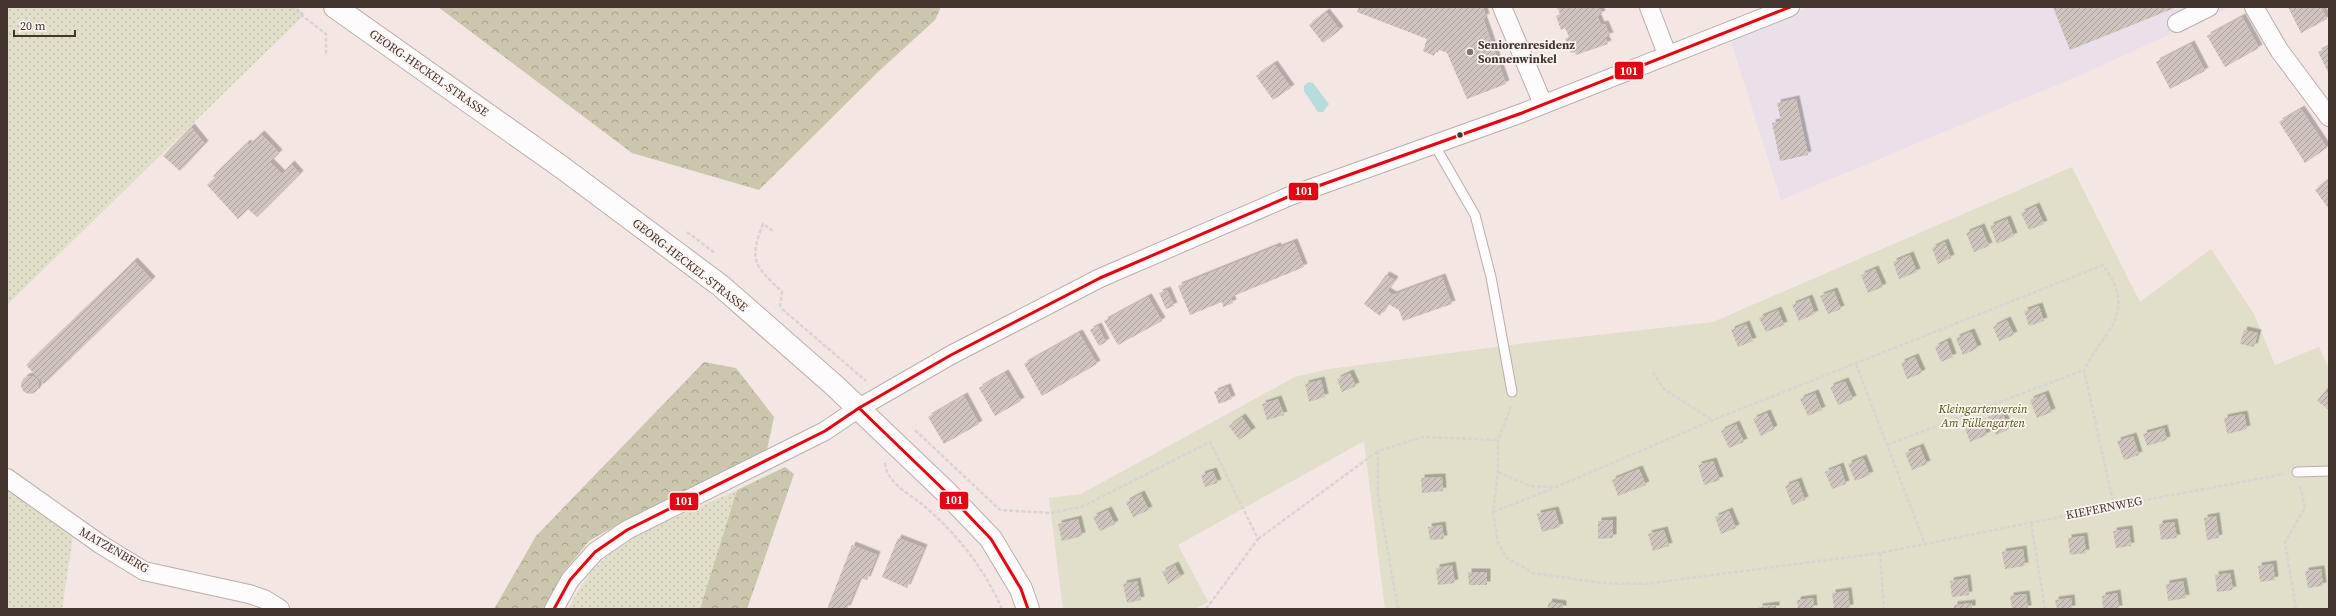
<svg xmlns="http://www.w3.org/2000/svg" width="2336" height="616" font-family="'Source Serif 4',serif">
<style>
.commercial{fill:#eae0ea}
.grass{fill:url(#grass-dots)}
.forest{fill:url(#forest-crowns)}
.garden{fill:#e1deca}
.water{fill:#b6dcdb}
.building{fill:url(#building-hatch);filter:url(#shadow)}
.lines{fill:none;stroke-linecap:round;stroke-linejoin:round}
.service-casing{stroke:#bbaeaa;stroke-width:11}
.minor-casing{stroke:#bbaeaa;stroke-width:20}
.tertiary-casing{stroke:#bbaeaa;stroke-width:24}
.path{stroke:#d8d4d3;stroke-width:2.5;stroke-dasharray:4 2;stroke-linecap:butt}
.service{stroke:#fdfbfb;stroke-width:9}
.minor{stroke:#fdfbfb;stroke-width:18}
.tertiary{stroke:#fdfbfb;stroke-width:22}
.bus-1-casing{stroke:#fdf5f1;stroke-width:6}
.bus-1{stroke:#e30513;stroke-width:3}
.poi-dot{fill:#82736e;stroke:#fdf5f1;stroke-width:1.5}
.bus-dot{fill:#45352f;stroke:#fdf5f1;stroke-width:1.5}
.labels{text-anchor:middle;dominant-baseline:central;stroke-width:3.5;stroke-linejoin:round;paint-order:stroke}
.poi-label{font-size:12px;font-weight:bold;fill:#45352f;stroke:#fdf5f1;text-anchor:start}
.street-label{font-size:12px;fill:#45352f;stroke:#fdf5f1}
.park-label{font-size:12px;font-style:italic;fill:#4d540a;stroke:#fdf5f1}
.line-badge{stroke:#fdf5f1;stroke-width:1.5}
.badge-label{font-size:11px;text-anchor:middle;font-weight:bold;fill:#fff}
</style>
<defs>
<pattern id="grass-dots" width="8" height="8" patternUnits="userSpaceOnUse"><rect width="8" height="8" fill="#e1deca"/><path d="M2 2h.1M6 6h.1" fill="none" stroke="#c2bfae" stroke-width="1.8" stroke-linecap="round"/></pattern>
<pattern id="forest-crowns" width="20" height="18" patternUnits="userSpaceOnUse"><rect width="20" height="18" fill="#cac7ad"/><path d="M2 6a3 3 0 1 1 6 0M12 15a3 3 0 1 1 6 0" fill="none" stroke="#a6a28d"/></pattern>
<pattern id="building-hatch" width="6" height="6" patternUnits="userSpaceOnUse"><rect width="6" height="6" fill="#d0c5be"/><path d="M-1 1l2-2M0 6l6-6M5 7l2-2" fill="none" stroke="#aba19b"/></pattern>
<filter id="shadow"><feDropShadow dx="3.5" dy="-3.5" stdDeviation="0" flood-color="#0004"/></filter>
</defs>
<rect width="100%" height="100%" fill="#f4e6e2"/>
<path class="commercial" d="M1808,7H2230L2085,73L1781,200L1730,38Z"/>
<g class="grass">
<path d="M7,7H296L305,14L7,305Z"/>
<path d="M7,490L73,537L62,609H7Z"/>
<path d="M737,490L700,609H568C577,592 587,575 601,562C630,533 699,508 737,490Z"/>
</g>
<g class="forest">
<path d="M438,7H941L935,20L879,71L759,190L632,153Z"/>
<path d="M704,362L736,368L774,417L767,450L624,521L589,541L563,573L543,609H494L536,536Z"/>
<path d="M785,467L794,474L747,609H700L737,490Z"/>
</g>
<path class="garden" d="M2072,167L2140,302L2211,249L2254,314L2275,365L2319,347L2329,368V609H1385L1364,441L1178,545L1208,602L1195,609H1063L1049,498L1081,494L1295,377L1329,369L1526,343L1713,322Z"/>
<path class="water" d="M1308,82L1313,83L1329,104L1323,112H1318L1304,91V86Z"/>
<g class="building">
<path d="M1359,7H1483L1486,17L1483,18L1506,84L1467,99L1447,53L1437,49L1434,56L1423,51L1427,39L1357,12Z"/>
<path d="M1557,7H1599L1602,14L1597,16L1601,25L1605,24L1610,36L1605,37L1608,44L1576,55L1575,52L1571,53L1565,39L1569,37L1565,28L1561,30L1556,16L1560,14Z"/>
<path d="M2053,7H2177L2070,50Z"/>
<path d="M2288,7H2321L2327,19L2301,33Z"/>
<path d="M1326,12L1340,30L1323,43L1309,25Z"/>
<path d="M2242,17L2259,48L2225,67L2207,36Z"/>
<path d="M2191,44L2205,71L2170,89L2156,62Z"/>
<path d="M2329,46V74L2318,52Z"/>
<path d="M1274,64L1291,88L1273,100L1256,76Z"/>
<path d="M1796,99L1808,155L1780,161L1772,123L1781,121L1777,103Z"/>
<path d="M2301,109L2327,148L2305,163L2279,122Z"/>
<path d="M191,127L205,144L180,171L163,156Z"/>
<path d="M261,134L279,153L270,162L282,174L291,164L300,174L257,217L248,209L238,219L207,185L215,178L213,176L247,143L249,145Z"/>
<path d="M2329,179V209L2315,190Z"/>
<path d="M2036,206L2044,224L2029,230L2021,213Z"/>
<path d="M2007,219L2014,236L1997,244L1990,226Z"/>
<path d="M1981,227L1989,246L1974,252L1966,233Z"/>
<path d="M1294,242L1304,267L1231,297L1233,303L1223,307L1222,302L1190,315L1178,286L1277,246L1278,248Z"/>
<path d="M1945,242L1951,258L1938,264L1932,248Z"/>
<path d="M1910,255L1917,272L1899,279L1893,262Z"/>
<path d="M134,261L152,280L44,384L26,365Z"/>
<path d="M1875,269L1883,287L1868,293L1861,275Z"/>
<path d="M1386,275L1395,280L1387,291L1393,295L1442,277L1452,304L1403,321L1399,310L1388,304L1380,316L1364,304Z"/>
<path d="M1167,290L1174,306L1166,309L1159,293Z"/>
<path d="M1834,291L1841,309L1828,314L1820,296Z"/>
<path d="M1148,297L1162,321L1118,345L1104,321Z"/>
<path d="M1809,298L1815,314L1799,321L1792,305Z"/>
<path d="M2039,306L2044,321L2029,326L2024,311Z"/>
<path d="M1778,310L1784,325L1766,332L1759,318Z"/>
<path d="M2007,320L2014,335L1999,341L1993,327Z"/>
<path d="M1746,324L1753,341L1738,347L1731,330Z"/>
<path d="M1098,326L1106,342L1099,346L1090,330Z"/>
<path d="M2244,330L2258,333L2254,347L2240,344Z"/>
<path d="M1971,332L1978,348L1963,355L1956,338Z"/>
<path d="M1079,333L1097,364L1042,396L1024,364Z"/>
<path d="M1947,341L1953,357L1941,362L1935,347Z"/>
<path d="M1915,357L1922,373L1907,379L1901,363Z"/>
<path d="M1005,373L1021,401L995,416L979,388Z"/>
<path d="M1350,373L1356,386L1342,392L1337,379Z"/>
<circle cx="30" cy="385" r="9"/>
<path d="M1321,380L1325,397L1309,402L1305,384Z"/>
<path d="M1845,381L1853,399L1838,405L1830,387Z"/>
<path d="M1227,387L1232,399L1219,404L1214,392Z"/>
<path d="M2325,391L2329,394L2328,409L2317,401Z"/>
<path d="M1815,393L1822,410L1808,416L1800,399Z"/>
<path d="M2045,394L2052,412L2037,418L2030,400Z"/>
<path d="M964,396L979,424L944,444L928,417Z"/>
<path d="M1278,399L1284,415L1267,420L1262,404Z"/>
<path d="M2002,412L2009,429L1996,435L1988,417Z"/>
<path d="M1767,413L1774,429L1761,436L1753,419Z"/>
<path d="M2244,414L2247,429L2227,434L2224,418Z"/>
<path d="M1242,417L1252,431L1239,440L1229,426Z"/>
<path d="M1982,422L1987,435L1970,442L1965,429Z"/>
<path d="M1736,424L1744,442L1729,448L1721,431Z"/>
<path d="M2164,428L2167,440L2147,446L2143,434Z"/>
<path d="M2133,436L2139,455L2124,460L2117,441Z"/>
<path d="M1920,447L1927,464L1912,470L1905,453Z"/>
<path d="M1863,458L1870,475L1855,481L1848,464Z"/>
<path d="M1713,461L1720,480L1704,485L1698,465Z"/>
<path d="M1840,466L1846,484L1832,489L1825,472Z"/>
<path d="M1639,469L1646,485L1618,496L1612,480Z"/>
<path d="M1213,471L1218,483L1205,487L1201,475Z"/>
<path d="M1442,477L1443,491L1422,493L1421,478Z"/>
<path d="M1798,481L1805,500L1792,505L1785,486Z"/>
<path d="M1141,494L1149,510L1133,517L1126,502Z"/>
<path d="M1108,510L1115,524L1100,531L1093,517Z"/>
<path d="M1555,510L1560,527L1542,532L1537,514Z"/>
<path d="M1729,511L1736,528L1721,534L1715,517Z"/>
<path d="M2216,516L2219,538L2207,540L2204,518Z"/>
<path d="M1078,519L1082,536L1062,541L1058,524Z"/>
<path d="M1613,520V538L1598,539V521Z"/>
<path d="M2174,522L2177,538L2161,540L2159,524Z"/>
<path d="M1442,525L1444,539L1430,540L1428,527Z"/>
<path d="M2129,529L2131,546L2116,548L2113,531Z"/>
<path d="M1664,530L1669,546L1653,551L1648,534Z"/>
<path d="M2084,536L2086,553L2070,555L2068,538Z"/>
<path d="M898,538L924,548L907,588L882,577Z"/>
<path d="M852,545L877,555L867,580L860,578L847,609H827Z"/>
<path d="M2023,549L2025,566L2005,569L2002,552Z"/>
<path d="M2273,564L2275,580L2260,582L2258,566Z"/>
<path d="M1175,565L1181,577L1168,584L1162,572Z"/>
<path d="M1452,565L1455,583L1438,585L1436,568Z"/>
<path d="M2321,569L2323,586L2308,588L2305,571Z"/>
<path d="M1468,572H1487V585H1469Z"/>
<path d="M2230,573L2233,590L2217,592L2215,575Z"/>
<path d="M1967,578L1969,595L1952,597L1950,581Z"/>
<path d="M1137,581L1141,600L1127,603L1123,584Z"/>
<path d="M2183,581L2186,598L2168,601L2166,584Z"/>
<path d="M1848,591L1850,608L1834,609L1832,593Z"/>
<path d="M2117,593L2119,609H2103L2102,596Z"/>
<path d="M2026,594L2028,609H2012L2010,596Z"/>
<path d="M1813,598L1814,609H1798L1797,600Z"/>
<path d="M2071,598L2072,609H2057L2055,600Z"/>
<path d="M1549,602L1563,604V609H1547Z"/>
<path d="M1972,603V609H1954V605Z"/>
<path d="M1776,605V609H1759V607Z"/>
</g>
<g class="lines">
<defs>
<g id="service">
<path d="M1434,144L1475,215L1491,277L1512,392"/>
<path d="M2297,472L2329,471"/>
</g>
<g id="minor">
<path d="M1502,7L1543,104"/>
<path d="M1649,7L1667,54"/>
<path d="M2254,7L2279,50L2329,117"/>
<path d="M2177,23L2209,7"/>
<path d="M7,478L100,544L144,571L249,594L264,599L280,609"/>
<path d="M554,609L570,580L595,552L627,530L825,431L859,408L951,355L1100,278L1290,196L1522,113L1790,7"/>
</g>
<path id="tertiary" d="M335,7L560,166L721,286L835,386L947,493L991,539L1021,589L1028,609"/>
</defs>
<use href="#service" class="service-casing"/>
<use href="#minor" class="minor-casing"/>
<use href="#tertiary" class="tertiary-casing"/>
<g class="path">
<path d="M291,7L326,34V56"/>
<path d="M773,231L763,224C748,262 755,265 782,292L780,307"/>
<path d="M687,232L715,253"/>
<path d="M782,309L866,381"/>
<path d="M1856,364L1925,544"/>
<path d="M1653,372L1664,389L1712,420"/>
<path d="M1511,406L1498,440V471L1493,512L1498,543L1507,558L1533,573L1602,583L1645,584L1880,553L2114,506L2284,474"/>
<path d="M915,430L1000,510L1051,513L1084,506L1210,442L1258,539L1206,609"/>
<path d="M1887,445L2084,370"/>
<path d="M885,463C886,480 905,492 918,501C953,529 984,567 1002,609"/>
<path d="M1498,472L1530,486L1556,487L1713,420L2103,265C2138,314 2106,327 2084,370L2114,506"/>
<path d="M1493,512L1554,488"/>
<path d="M2031,523L2045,609"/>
<path d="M1258,539L1378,451"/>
<path d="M1880,553L1884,609"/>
<path d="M1398,609L1378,495V451L1423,437L1498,440"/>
<path d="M2296,609L2285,542L2305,508L2300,486"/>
</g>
<use href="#service" class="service"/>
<use href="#minor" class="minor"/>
<use href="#tertiary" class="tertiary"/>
<defs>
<g id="bus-1">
<path d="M859,408L947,493L991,539L1021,589L1028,609"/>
<path d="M554,609L570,580L595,552L627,530L825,431L859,408L951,355L1100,278L1290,196L1522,113L1790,7"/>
</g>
</defs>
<use href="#bus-1" class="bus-1-casing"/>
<use href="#bus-1" class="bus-1"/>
</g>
<circle class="poi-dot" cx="1470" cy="52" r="4"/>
<circle class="bus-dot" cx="1460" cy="135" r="3.5"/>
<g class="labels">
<g class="poi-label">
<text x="1478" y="45">Seniorenresidenz<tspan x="1478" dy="14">Sonnenwinkel</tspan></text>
</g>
<g class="street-label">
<text transform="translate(429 73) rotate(35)">GEORG-HECKEL-STRASSE</text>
<text transform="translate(690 265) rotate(38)">GEORG-HECKEL-STRASSE</text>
<text transform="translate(2104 508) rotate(-11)">KIEFERNWEG</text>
<text transform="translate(114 550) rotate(30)">MATZENBERG</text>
</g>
<g class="park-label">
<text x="1983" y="409">Kleingartenverein<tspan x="1983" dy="14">Am Füllengarten</tspan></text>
</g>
</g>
<g class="line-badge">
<rect x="1614" y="61" width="30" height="19" rx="4" fill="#e30513"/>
<rect x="1288" y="182" width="31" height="19" rx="4" fill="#e30513"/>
<rect x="939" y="491" width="30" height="19" rx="4" fill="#e30513"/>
<rect x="669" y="492" width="30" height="19" rx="4" fill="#e30513"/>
</g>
<g class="badge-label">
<text x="1629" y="75">101</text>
<text x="1304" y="195">101</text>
<text x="954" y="504">101</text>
<text x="684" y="505">101</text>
</g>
<rect width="2336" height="616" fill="none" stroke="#45352f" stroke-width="16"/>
<path d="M14 30v6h61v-6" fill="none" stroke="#45352f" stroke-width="2"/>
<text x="20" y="30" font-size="12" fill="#45352f" stroke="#fdf5f1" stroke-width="3" paint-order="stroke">20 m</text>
</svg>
